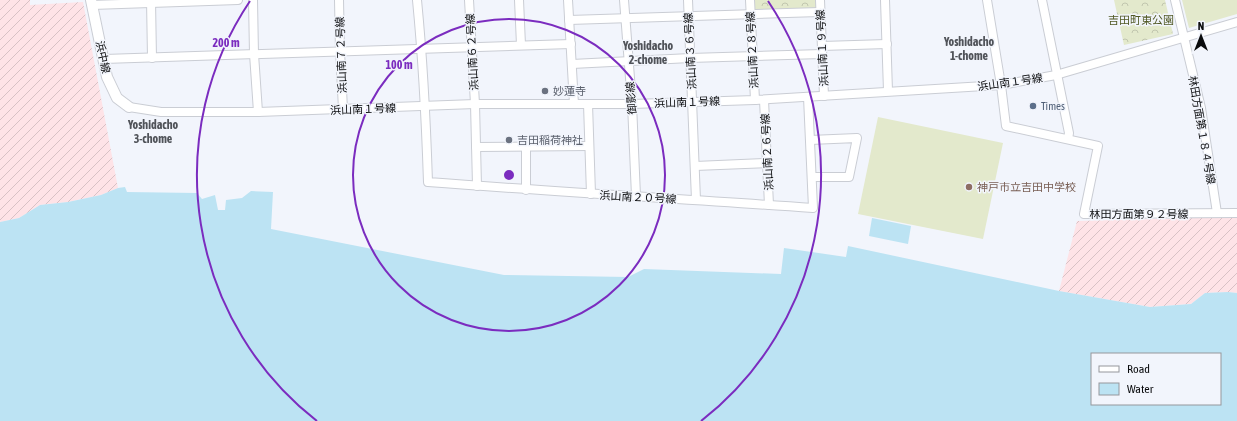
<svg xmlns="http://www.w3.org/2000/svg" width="1237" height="421" font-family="'Asap Condensed','Noto Sans JP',sans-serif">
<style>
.industrial{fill:url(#industrial-furrows)}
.forest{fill:url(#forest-crowns)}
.pitch{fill:#e3e9cc}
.water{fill:#bce3f3;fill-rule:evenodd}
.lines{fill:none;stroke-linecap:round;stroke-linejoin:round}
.minor-casing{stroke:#cacdd4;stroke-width:10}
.tertiary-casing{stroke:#cacdd4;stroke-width:12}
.minor{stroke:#fff;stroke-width:8}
.tertiary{stroke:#fff;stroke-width:10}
.ring{fill:none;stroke:#7b2cbf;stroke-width:2}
.worship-dot{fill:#6b7280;stroke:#f2f5fc;stroke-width:1.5}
.service-dot{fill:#5c6f8a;stroke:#f2f5fc;stroke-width:1.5}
.education-dot{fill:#8d6e63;stroke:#f2f5fc;stroke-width:1.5}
.labels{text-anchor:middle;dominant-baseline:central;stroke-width:3;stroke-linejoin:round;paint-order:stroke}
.park-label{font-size:11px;fill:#515924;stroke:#f2f5fc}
.street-label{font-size:11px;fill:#0a0b0d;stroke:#f2f5fc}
.worship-label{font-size:11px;fill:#5b616d;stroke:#f2f5fc;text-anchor:start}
.service-label{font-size:11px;fill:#4e5e75;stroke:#f2f5fc;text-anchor:start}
.education-label{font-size:11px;fill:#785e54;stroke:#f2f5fc;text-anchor:start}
.neighbourhood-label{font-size:12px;font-weight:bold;fill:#505359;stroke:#f2f5fc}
.centre{fill:#7b2cbf;stroke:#f2f5fc;stroke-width:2}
.ring-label{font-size:12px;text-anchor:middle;font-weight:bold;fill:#7b2cbf;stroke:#f2f5fc;stroke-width:3;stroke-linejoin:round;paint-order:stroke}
</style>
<defs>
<pattern id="industrial-furrows" width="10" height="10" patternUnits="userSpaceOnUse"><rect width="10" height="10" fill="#fee3e7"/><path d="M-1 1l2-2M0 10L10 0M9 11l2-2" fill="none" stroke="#d8c1c5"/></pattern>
<pattern id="forest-crowns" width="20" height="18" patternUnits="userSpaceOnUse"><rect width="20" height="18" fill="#e3e9cc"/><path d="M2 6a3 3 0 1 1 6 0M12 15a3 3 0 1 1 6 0" fill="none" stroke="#c1c6ae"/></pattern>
</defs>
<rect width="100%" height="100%" fill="#f2f5fc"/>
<g class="industrial">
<path d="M0,0H30V5L83,2L118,188L101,195L68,202L40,205L19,218L0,222Z"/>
<path d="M1237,217V293L1228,292L1205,293L1191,304L1150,307L1059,291L1077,221Z"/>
</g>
<g class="forest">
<path d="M754,0H816L817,12L755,11Z"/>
<path d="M1114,0H1165L1173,34L1124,45Z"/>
</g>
<g class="pitch">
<path d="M1182,0H1237V14L1189,28Z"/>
<path d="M878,117L1003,143L983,239L858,214Z"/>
</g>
<g class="water">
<path d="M125,187L127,192L197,193L202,199L215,195L218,210H225L226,200L242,198L251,191L273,192L271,229L504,275L628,277L644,269L781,274L784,248L846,257L848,246L1059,291L1150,307L1191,304L1205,293L1228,292L1237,293V421H0V222L19,218L40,205L68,202L101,195L118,188ZM1092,354H1220V404H1092Z"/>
<path d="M872,218L911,226L908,244L869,236Z"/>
</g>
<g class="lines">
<defs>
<g id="minor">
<path d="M151,0L152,58"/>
<path d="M253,0L254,54L258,112"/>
<path d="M339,0L340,51L343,109"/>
<path d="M417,0C423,61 426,121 428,182C556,192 685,199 813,208L808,97"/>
<path d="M469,0L475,104L477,186"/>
<path d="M519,0L521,45"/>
<path d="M568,0L574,104"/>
<path d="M624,0L632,104L636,196"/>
<path d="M688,0L696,200"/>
<path d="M750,0L755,100"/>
<path d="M820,0L824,96"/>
<path d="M885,0L888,91"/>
<path d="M987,0L1001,85L1006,126L1098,146L1084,214L1237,213"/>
<path d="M1042,0L1069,133L1068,139"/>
<path d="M1175,0L1201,108L1217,213"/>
<path d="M92,5L238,0"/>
<path d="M569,20L820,12"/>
<path d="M822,46L887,44"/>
<path d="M104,59L571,44"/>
<path d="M572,64L690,58L822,54"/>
<path d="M764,100L769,205"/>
<path d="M588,104L591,194"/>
<path d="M129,107L161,112H258L475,104H632L755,100L1001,85L1056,75L1237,22"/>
<path d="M810,140L857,138L849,177H812"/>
<path d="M476,147L589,146"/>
<path d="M526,147V190"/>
<path d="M695,166L767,163"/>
</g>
<path id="tertiary" d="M91,0L107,77L117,98L129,107"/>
</defs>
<use href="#minor" class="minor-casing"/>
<use href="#tertiary" class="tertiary-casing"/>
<use href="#minor" class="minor"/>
<use href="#tertiary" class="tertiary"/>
</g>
<g class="ring">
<circle cx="509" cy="175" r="156"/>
<path d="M317 421A312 312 0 0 1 250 1M768 1A312 312 0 0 1 701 421"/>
</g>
<g class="worship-dot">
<circle cx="545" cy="91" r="4"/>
<circle cx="509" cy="140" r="4"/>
</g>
<circle class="service-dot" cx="1033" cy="106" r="4"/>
<circle class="education-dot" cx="969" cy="187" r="4"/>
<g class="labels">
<g class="park-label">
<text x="1141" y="20">吉田町東公園</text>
</g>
<g class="street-label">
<text transform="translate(822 48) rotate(-93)">浜山南１９号線</text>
<text transform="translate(752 50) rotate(-93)">浜山南２８号線</text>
<text transform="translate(690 51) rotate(-93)">浜山南３６号線</text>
<text transform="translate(472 52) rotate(-93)">浜山南６２号線</text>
<text transform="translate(341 55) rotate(-92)">浜山南７２号線</text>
<text transform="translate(103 57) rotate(78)">浜中線</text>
<text transform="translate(1010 82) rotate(-8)">浜山南１号線</text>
<text transform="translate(631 98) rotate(-94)">御影線</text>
<text transform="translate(687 102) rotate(-2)">浜山南１号線</text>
<text transform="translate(363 109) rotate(-2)">浜山南１号線</text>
<text transform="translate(1202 130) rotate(80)">林田方面第１８４号線</text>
<text transform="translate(767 152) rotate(-93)">浜山南２６号線</text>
<text transform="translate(638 197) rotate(3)">浜山南２０号線</text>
<text x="1139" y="214">林田方面第９２号線</text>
</g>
<g class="worship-label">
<text x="553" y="91">妙蓮寺</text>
<text x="517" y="140">吉田稲荷神社</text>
</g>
<g class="service-label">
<text x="1041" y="106">Times</text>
</g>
<g class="education-label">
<text x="977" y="187">神戸市立吉田中学校</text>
</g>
<g class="neighbourhood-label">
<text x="969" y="42">Yoshidacho<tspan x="969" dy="14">1-chome</tspan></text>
<text x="648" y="46">Yoshidacho<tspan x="648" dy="14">2-chome</tspan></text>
<text x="153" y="125">Yoshidacho<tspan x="153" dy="14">3-chome</tspan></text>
</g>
</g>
<circle cx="509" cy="175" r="6" class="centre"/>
<g class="ring-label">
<text x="226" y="47">200 m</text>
<text x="399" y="69">100 m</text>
</g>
<rect x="1091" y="353" width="130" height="52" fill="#f2f5fc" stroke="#95979c"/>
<rect x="1099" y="366" width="20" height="6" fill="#ffffff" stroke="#95979c"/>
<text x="1127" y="373" font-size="12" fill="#0a0b0d">Road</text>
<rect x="1099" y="383" width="20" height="12" fill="#bce3f3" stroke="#95979c"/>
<text x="1127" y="393" font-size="12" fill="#0a0b0d">Water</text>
<g transform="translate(1201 36)" stroke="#f2f5fc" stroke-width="3" paint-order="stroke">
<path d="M0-3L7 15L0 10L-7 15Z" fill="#0a0b0d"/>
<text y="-6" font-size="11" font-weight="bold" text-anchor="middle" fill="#0a0b0d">N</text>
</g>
</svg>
